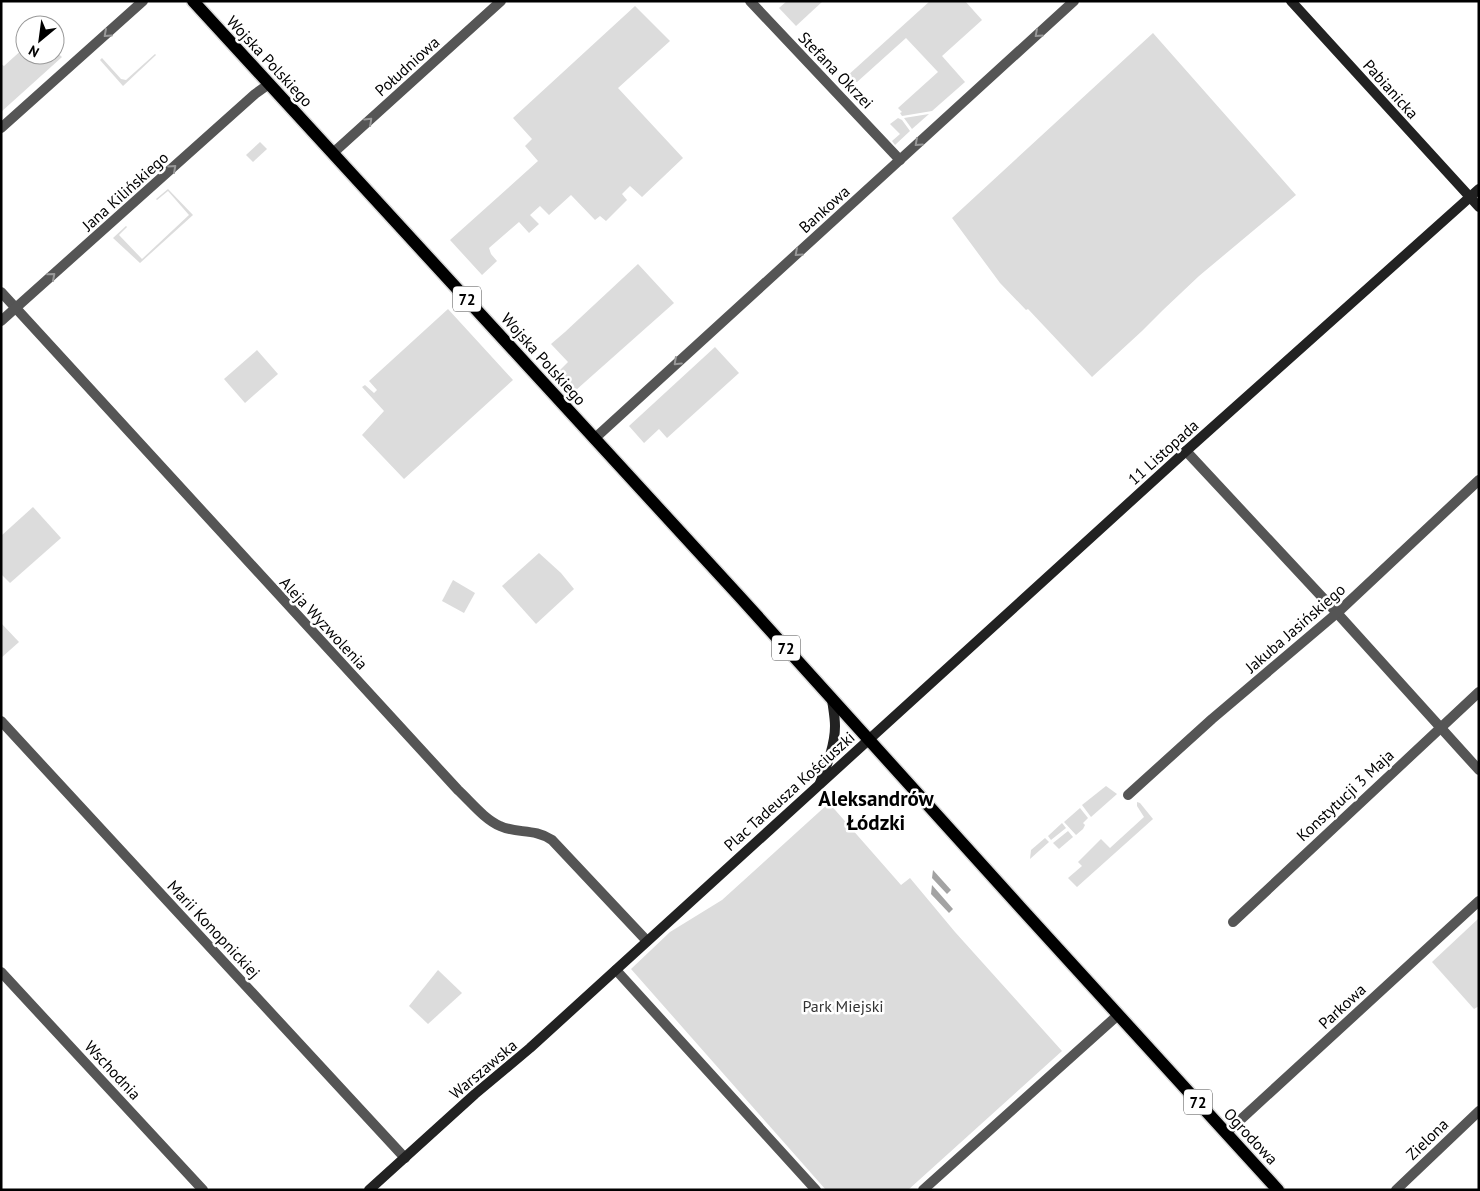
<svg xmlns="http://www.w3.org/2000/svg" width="1480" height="1191" font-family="'PT Sans',sans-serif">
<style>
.green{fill:#dcdcdc}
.water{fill:#a3a3a3}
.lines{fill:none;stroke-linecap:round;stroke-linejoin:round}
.primary-casing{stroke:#dbdbdb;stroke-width:15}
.street{stroke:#555;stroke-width:10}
.secondary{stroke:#222;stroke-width:10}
.primary{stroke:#000;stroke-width:12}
.oneway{stroke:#999}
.labels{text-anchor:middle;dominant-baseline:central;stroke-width:5;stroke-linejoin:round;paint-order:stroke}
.shield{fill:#fff;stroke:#4c4c4c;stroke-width:1}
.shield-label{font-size:15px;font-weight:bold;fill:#000}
.street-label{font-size:16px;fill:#000;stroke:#fff}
.park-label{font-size:16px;fill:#333;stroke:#fff}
.district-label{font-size:21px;font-weight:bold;fill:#000;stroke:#fff}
</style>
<rect width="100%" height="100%" fill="#fff"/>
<g class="green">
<path d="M787,1H823L796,26L779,8Z"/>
<path d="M930,1H965L982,20L942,56L965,82L932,111L902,116L900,113L902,112L898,108L938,72L906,38L857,82L846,77Z"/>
<path d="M635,6L670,41L618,88L683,158L642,197L630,186L622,194L627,200L606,221L600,216L595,220L571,195L549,215L540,206L530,215L539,224L529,233L519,222L489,248L491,254L497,261L482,275L450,240L538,161L525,146L532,139L513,118Z"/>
<path d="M1153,33L1296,195L1199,276L1163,310L1142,331L1092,377L1028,309L1026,310L1000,283L952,218Z"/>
<path d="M25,47V55H55V51L62,57L1,112V64L4,66Z"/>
<path d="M155,54L156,55L123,86L100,60L102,58L121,79L126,80Z"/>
<path d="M929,114L912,129L904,118Z"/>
<path d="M898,118L902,120L910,131L895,145L892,141L900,134L890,124Z"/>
<path d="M260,142L267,149L253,162L246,155Z"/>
<path d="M168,189L193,215L140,263L113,238L126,226L127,227L119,235L142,259L189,215L168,191L157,200L156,199Z"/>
<path d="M638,264L674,303L576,390L559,371L568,362L551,344L565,332Z"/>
<path d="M448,309L513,380L404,479L362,435L384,411L362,387L365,385L374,393L377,390L369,381Z"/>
<path d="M715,347L739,373L667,438L659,429L644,443L629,426Z"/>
<path d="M257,350L278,374L245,403L224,379Z"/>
<path d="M33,507L61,538L10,583L1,574V536Z"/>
<path d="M539,553L561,573L574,589L536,624L502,586Z"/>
<path d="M453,580L475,593L464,613L442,601Z"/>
<path d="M1,623L19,642L1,658Z"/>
<path d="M1106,786L1117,794L1091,817L1082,805Z"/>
<path d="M1137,802L1140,803L1153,819L1077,887L1068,878L1082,866L1078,862L1101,839L1110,848L1144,817L1137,806Z"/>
<path d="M829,803L901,885L910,878L955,932L1062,1051L908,1190H826L631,969L670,932L722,900Z"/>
<path d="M1080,808L1088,818L1083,823L1085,825L1083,829L1076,835L1064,822Z"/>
<path d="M1062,823L1066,828L1051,840L1048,836Z"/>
<path d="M1068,831L1073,837L1059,849L1053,843Z"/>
<path d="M1045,838L1049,842L1030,859L1031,850Z"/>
<path d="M1479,918V1006L1474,1009L1432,962Z"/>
<path d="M438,970L462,993L428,1024L409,1006Z"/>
</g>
<g class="water">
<path d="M933,870L951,890L947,894L932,878Z"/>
<path d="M932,885L953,909L949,913L931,894Z"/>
</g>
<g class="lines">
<defs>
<path id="primary" d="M193,1L740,597L1020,907L1278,1190"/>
</defs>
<use href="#primary" class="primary-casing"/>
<g class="street">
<path d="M750,1L900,160"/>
<path d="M1,128L143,1"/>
<path d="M333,153L501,1"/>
<path d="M1,292L458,790C471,802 484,819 500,826C517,834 534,828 552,840L647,941"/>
<path d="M1,321L255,94L269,84"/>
<path d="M594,439L1074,1"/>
<path d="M1186,451L1337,613L1479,770"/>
<path d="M1,721L405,1158"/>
<path d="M1128,795L1212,719L1337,613L1479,480"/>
<path d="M1233,922L1479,692"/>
<path d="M616,970L816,1190"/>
<path d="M1,972L203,1190"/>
<path d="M1226,1133L1479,901"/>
<path d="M923,1190L1118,1015"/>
<path d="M1396,1190L1479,1111"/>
</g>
<g class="secondary">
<path d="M1291,1L1479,207"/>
<path d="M820,783C827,765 835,745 835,726C835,717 833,708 832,699"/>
<path d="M369,1190L475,1094L530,1048L1186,451L1479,189"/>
</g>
<use href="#primary" class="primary"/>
</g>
<defs><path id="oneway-chevron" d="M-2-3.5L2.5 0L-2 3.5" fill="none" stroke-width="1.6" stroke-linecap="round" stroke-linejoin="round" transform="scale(1.25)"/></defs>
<g class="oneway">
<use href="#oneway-chevron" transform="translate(107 34) rotate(138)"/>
<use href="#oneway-chevron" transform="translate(1038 34) rotate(138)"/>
<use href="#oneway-chevron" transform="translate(369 121) rotate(-43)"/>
<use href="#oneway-chevron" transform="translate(918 143) rotate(138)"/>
<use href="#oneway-chevron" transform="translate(173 168) rotate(-42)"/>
<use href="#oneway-chevron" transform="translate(798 253) rotate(138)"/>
<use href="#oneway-chevron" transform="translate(52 276) rotate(-41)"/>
<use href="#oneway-chevron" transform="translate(677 362) rotate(137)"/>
</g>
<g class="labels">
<g class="shield">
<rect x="453" y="286.5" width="28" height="25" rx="4"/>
<rect x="772" y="635.5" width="28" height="25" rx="4"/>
<rect x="1184" y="1089.5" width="28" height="25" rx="4"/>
</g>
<g class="shield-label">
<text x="467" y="299">72</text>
<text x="786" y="648">72</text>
<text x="1198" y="1102">72</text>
</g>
<g class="street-label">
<text transform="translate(270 61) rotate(47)">Wojska Polskiego</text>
<text transform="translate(407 66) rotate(-42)">Południowa</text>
<text transform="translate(836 70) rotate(46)">Stefana Okrzei</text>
<text transform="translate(1391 89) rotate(48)">Pabianicka</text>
<text transform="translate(125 191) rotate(-42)">Jana Kilińskiego</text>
<text transform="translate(824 209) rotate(-42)">Bankowa</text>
<text transform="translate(544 359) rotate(48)">Wojska Polskiego</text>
<text transform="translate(1163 452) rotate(-42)">11 Listopada</text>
<text transform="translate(324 623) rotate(47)">Aleja Wyzwolenia</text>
<text transform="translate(1295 628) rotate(-41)">Jakuba Jasińskiego</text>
<text transform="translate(789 791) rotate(-42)">Plac Tadeusza Kościuszki</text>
<text transform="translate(1345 795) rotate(-43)">Konstytucji 3 Maja</text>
<text transform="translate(214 929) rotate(47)">Marii Konopnickiej</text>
<text transform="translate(1342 1006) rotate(-43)">Parkowa</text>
<text transform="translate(483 1069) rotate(-40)">Warszawska</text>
<text transform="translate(113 1070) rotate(47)">Wschodnia</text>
<text transform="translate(1251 1136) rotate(47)">Ogrodowa</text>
<text transform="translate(1427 1139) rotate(-44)">Zielona</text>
</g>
<g class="park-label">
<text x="843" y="1006">Park Miejski</text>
</g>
<g class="district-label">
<text x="876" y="798">Aleksandrów<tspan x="876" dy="24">Łódzki</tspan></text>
</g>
</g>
<rect width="1480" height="1191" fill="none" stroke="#000000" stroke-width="5"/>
<g transform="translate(40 40) rotate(209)"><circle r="24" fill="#ffffff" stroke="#999999"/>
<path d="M0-4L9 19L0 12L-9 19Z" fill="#000000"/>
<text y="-8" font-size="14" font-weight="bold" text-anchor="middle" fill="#000000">N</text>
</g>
</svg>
